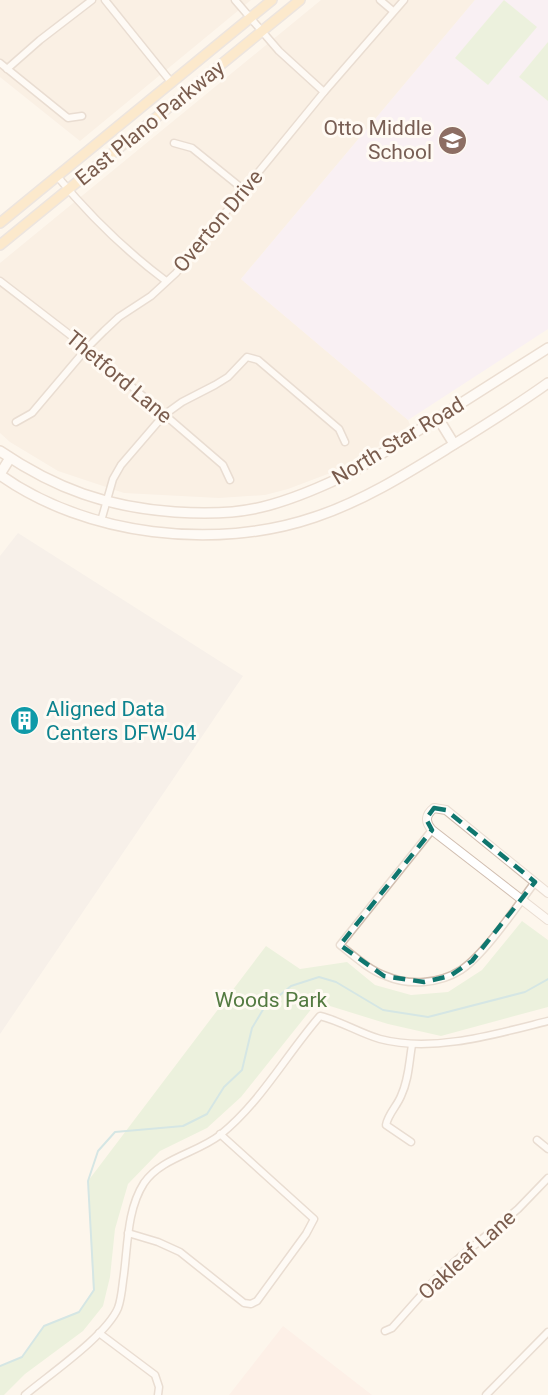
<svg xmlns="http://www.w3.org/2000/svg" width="548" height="1395" font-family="Roboto,sans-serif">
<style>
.residential{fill:#f5e8da}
.commercial{fill:#fde8e0}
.industrial{fill:#efe9e4}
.education{fill:#f3e8fa}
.green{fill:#d8ecc9}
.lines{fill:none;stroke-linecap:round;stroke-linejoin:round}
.stream{stroke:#a5d3da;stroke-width:2}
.minor-casing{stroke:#d1beb0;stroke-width:9}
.tertiary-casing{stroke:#d1beb0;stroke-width:10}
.secondary-casing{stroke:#d6c0b0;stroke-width:12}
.primary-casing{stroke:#dad1cd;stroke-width:12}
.minor{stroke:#fff;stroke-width:6}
.tertiary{stroke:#fff;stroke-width:8}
.secondary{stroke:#fff;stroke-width:9}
.primary{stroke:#fbd9a5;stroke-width:9}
.marked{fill:none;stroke:#0f766e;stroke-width:4.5;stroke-dasharray:12 8;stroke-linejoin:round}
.labels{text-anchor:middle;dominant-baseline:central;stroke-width:6;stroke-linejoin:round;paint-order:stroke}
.street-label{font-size:21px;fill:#7a5c4d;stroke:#fffaf3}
.education-label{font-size:21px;fill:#785e54;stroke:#fffaf3;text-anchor:end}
.culture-label{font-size:21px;fill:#0d838f;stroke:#fffaf3;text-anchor:start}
.park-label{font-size:21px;fill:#537a41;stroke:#fffaf3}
</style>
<rect width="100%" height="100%" fill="#fdf6ec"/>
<g class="residential">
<path d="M0,0H251L80,141L0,77Z"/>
<path d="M321,0H475L241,279L408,420L410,425L381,445L333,472L288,489L265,495L219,498L124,493L58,471L10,442L0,433V263Z"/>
</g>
<path class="commercial" d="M283,1326L372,1395H229Z"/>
<path class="industrial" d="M18,533L243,676L0,1034V556Z"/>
<path class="education" d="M475,0H548V329L408,420L241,279Z"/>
<g class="green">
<path d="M504,0L537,27L488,85L455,58Z"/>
<path d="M548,42V101L519,77Z"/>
<path d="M522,921L548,940V1007L441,1036L388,1024L317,1002L241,1097L207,1128L160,1151L128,1184L115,1229L110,1277L103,1306L83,1331L25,1374L4,1395H0V1366L22,1357L44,1326L79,1312L93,1290L88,1181L266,946L300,969L347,962L375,985L411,995L448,992L482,970Z"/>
</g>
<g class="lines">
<path class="stream" d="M0,1366L22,1357L44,1326L79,1312L94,1290L88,1181L98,1151L115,1132L183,1126L207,1114L224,1087L242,1070L252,1028L264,1008L291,986L319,977L336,982L383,1010L428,1017L525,992L548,979"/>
<defs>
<g id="minor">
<path d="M105,0L171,82"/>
<path d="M235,0L279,51L324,92"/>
<path d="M380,0L393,11"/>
<path d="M0,63L68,118L82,116"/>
<path d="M7,69L40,40L92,0"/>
<path d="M174,143L192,148L244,190"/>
<path d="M57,176C89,215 126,251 166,281"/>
<path d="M0,281L87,348L223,465L230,480"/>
<path d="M16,422L32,413L87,348L104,331L119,317L151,296L176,273L324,92L404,0"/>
<path d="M101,521L113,479L121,465L164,415L182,402L215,385L228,377L247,357L258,360L339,429L345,442"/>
<path d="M432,830L340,945C354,956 369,970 386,976C409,986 439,984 461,970C485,954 517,906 535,882"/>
<path d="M537,1140L548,1149"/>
<path d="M411,1142L386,1125C388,1114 397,1106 401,1096C409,1079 409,1062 412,1045"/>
<path d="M128,1233L158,1242L180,1252L244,1303L251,1304L257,1301L306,1234L314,1219L220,1134"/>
<path d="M385,1331L392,1328L440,1274L518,1209L548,1178"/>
<path d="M99,1333L155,1375L159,1387L158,1395"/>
<path d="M25,1395C50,1374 106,1336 118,1308C121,1300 122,1290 123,1281C128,1249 126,1211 144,1183C161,1158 197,1153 220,1135C261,1102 286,1055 320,1016C341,1021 359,1033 380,1039C433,1053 496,1034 548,1021"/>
<path d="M486,1395L548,1332"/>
</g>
<path id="tertiary" d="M548,893L446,810L434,808C425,815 425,822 432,830L548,920"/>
<g id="secondary">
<path d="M438,418L454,444"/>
<path d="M0,451C56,489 107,507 175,512C203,514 234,514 262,507C295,499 326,485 356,470L548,348"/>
<path d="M0,474L10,458"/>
<path d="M0,475C86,536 216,551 315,517C363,501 406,474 448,448C482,427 516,406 548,383"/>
</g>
<g id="primary">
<path d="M0,223L272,0"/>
<path d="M0,245L300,0"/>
</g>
</defs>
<use href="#minor" class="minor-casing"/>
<use href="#tertiary" class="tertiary-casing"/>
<use href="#secondary" class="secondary-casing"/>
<use href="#primary" class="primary-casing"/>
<use href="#minor" class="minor"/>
<use href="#tertiary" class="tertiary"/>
<use href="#secondary" class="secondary"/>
<use href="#primary" class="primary"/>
</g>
<path d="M0 0H548V1395H0ZM434,808L446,810L535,882L472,961L450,976L424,982L384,976L340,945L432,830L426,819Z" fill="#fdf6ec" fill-opacity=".55" fill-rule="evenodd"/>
<path class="marked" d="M434,808L446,810L535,882L472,961L450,976L424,982L384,976L340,945L432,830L426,819Z"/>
<defs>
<symbol id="school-disc" viewBox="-11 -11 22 22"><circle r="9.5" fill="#8d6e63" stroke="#fffaf3"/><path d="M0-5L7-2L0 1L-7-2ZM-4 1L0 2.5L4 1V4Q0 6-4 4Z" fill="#fff"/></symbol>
<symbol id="building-disc" viewBox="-11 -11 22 22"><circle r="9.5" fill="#0f9aa8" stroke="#fffaf3"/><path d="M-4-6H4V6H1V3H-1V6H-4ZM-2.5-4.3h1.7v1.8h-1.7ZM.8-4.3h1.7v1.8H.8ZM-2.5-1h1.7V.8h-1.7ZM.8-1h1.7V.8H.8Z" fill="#fff"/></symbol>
</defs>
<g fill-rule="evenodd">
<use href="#school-disc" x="436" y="124" width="33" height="33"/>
<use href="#building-disc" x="8" y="704" width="33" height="33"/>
</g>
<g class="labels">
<g class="street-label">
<text transform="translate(150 123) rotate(-39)">East Plano Parkway</text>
<text transform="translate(218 221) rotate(-50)">Overton Drive</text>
<text transform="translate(119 377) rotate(40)">Thetford Lane</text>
<text transform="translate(398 441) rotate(-31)">North Star Road</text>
<text transform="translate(467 1255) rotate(-42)">Oakleaf Lane</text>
</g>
<g class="education-label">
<text x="432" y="128">Otto Middle<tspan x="432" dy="24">School</tspan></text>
</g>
<g class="culture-label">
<text x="46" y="709">Aligned Data<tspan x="46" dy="24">Centers DFW-04</tspan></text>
</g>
<g class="park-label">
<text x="271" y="1000">Woods Park</text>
</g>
</g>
</svg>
